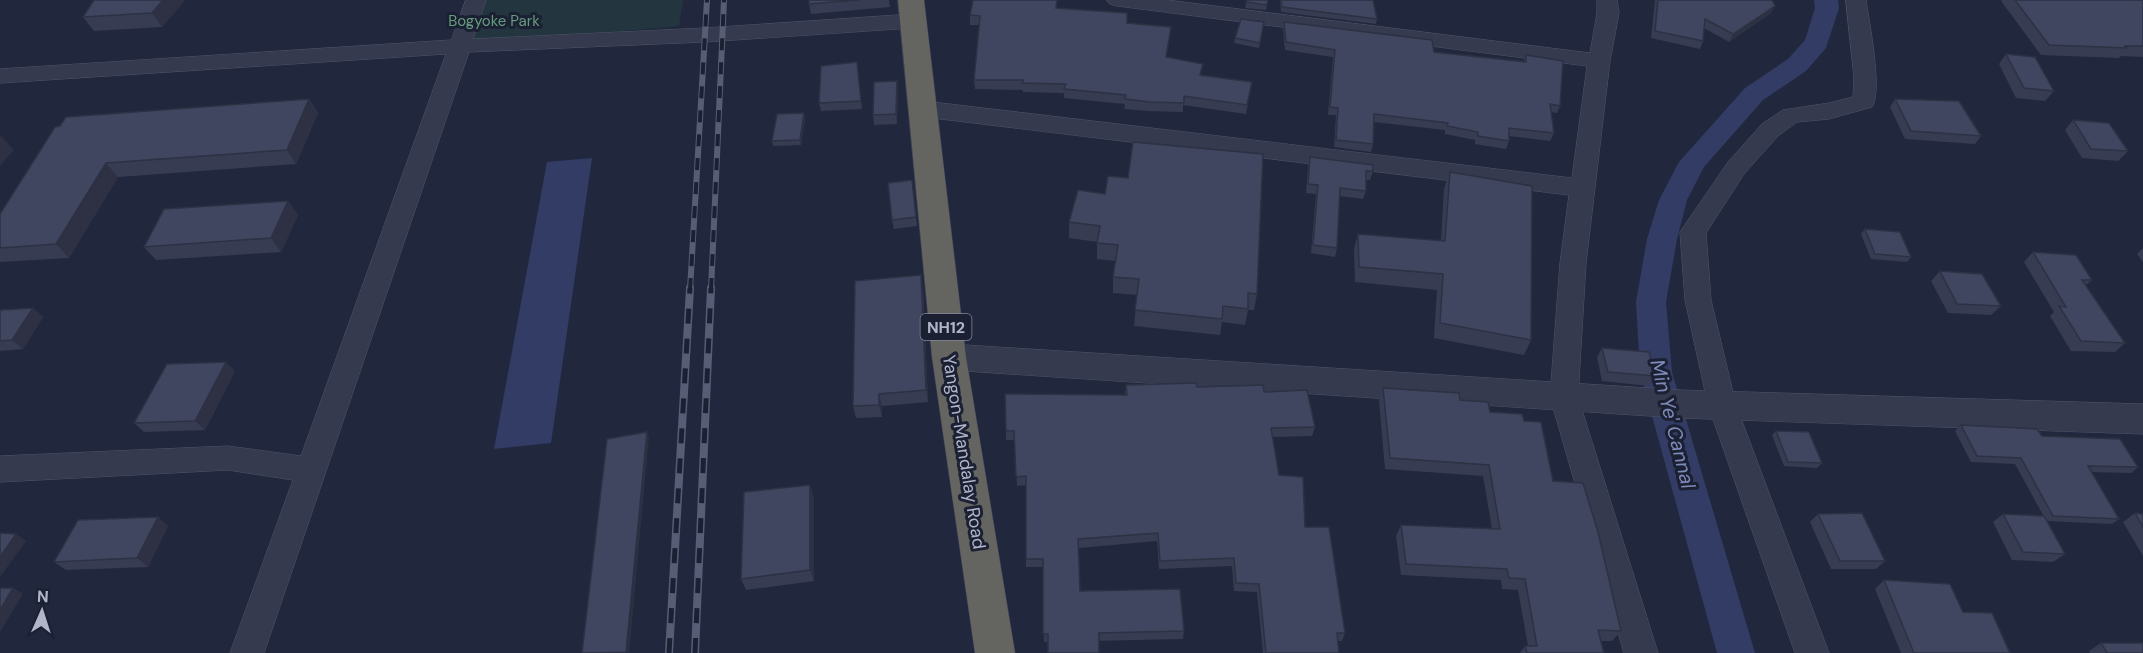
<svg xmlns="http://www.w3.org/2000/svg" width="2143" height="653" font-family="'DM Sans',sans-serif">
<style>
.green{fill:#23363f}
.water{fill:#323c64}
.lines{fill:none;stroke-linecap:round;stroke-linejoin:round}
.canal{fill:#323c64;fill-rule:evenodd}
.minor-casing{stroke:#515569;stroke-width:1}
.tertiary-casing{stroke:#515569;stroke-width:1}
.trunk-casing{stroke:#3e4256;stroke-width:1}
.minor{fill:#353a4e;fill-rule:evenodd}
.tertiary{fill:#353a4e;fill-rule:evenodd}
.trunk{fill:#646460;fill-rule:evenodd}
.rail-far1-casing{stroke:#575d75;stroke-width:6}
.rail-casing{stroke:#575d75;stroke-width:8}
.rail-far1{stroke:#1b2033;stroke-width:4;stroke-dasharray:12;stroke-linecap:butt}
.rail{stroke:#1b2033;stroke-width:5;stroke-dasharray:15;stroke-linecap:butt}
.wall{fill:#373c53}
.shaded-wall{fill:#2d3143}
.building{fill:#404660;stroke:#2d3143;stroke-width:1.5}
.labels{text-anchor:middle;dominant-baseline:central;stroke-width:6;stroke-linejoin:round;paint-order:stroke}
.far-park-label{font-size:15px;fill:#669c7e;stroke:#1b2033}
.shield{fill:#1b2033;stroke:#84889c;stroke-width:1.5}
.shield-label{font-size:16px;font-weight:bold;fill:#b1b5c9}
.street-label{font-size:18px;fill:#b1b5c9;stroke:#1b2033}
.water-label{font-size:20px;font-style:italic;fill:#7e8bb8;stroke:#1b2033}
</style>
<rect width="100%" height="100%" fill="#21283e"/>
<path class="green" d="M476,0H683L679,26L461,46Z"/>
<path class="water" d="M592,158L551,443L494,449L547,162Z"/>
<g class="lines">
<path class="canal" d="M1814,0H1838L1839,8L1826,48L1806,71L1763,100L1704,167L1687,200L1677,239L1666,302L1672,372L1755,653H1717L1640,372L1636,302L1647,239L1659,200L1679,162L1745,88L1788,59L1805,40L1815,8Z"/>
<defs>
<g id="minor">
<path d="M466,0H486L473,39L705,28L912,14L920,16L923,21L920,26L912,28L705,42L469,52L264,653H230L293,480L228,470L0,482V456L228,446L301,456L446,54L0,83V69L451,40Z"/>
<path d="M1107,0H1167L1590,53L1597,13V0H1617L1619,13L1610,61L1586,263L1578,397L1658,653H1624L1550,397L1560,263L1569,195L924,117L916,114L913,109L916,104L924,101L1572,178L1587,66L1117,6L1110,4Z"/>
<path d="M1846,0H1866C1869,22 1883,90 1872,107L1829,119L1797,122L1778,136L1744,174L1706,233L1711,300L1736,405L1829,653H1795L1708,405L1685,300L1680,232L1728,162L1762,124L1783,110L1829,103L1853,97L1854,78Z"/>
</g>
<path id="tertiary" d="M949,344L1680,390L2143,404V434L1680,418L949,370L937,366L932,357L937,348Z"/>
<path id="trunk" d="M898,0H924L966,357L1015,653H975L932,357Z"/>
</defs>
<use href="#minor" class="minor-casing"/>
<use href="#tertiary" class="tertiary-casing"/>
<use href="#trunk" class="trunk-casing"/>
<use href="#minor" class="minor"/>
<use href="#tertiary" class="tertiary"/>
<use href="#trunk" class="trunk"/>
<defs>
<g id="rail-far1">
<path d="M690,290L707,0"/>
<path d="M711,290L724,0"/>
</g>
<g id="rail">
<path d="M669,653L690,288"/>
<path d="M695,653L711,288"/>
</g>
</defs>
<use href="#rail-far1" class="rail-far1-casing"/>
<use href="#rail" class="rail-casing"/>
<use href="#rail-far1" class="rail-far1"/>
<use href="#rail" class="rail"/>
</g>
<g class="wall">
<path d="M185,0L162,27L94,31L83,17Z"/>
<path d="M809,0H889L890,7L811,14L809,4Z"/>
<path d="M1247,0H1268L1266,10L1245,8Z"/>
<path d="M1280,0H1373L1377,19L1376,24L1281,12Z"/>
<path d="M1655,0H1772L1775,6L1771,13L1729,42L1704,28L1703,41L1700,49L1651,38Z"/>
<path d="M2002,0H2143V57L2120,56L2119,58L2041,55L2001,1Z"/>
<path d="M1057,8L1127,23L1170,36L1166,58L1202,75L1252,82L1246,114L1183,105V112L1149,111L1124,109L1125,104L1064,98V93L1023,92V90L975,89L974,80L979,25H970V15Z"/>
<path d="M1264,22L1259,48L1234,43L1235,38Z"/>
<path d="M1284,22L1434,52L1524,61L1526,55L1560,106L1557,113L1551,112L1554,133L1550,141L1509,136V141L1506,149L1475,144V140L1445,134V130L1374,122L1373,144L1371,152L1334,147L1336,115H1328L1333,57L1285,50L1283,29Z"/>
<path d="M2006,54L2054,91L2045,101L2016,98L1999,64Z"/>
<path d="M857,62L862,109L821,111L819,103Z"/>
<path d="M897,81L898,91L897,124L874,125L873,115Z"/>
<path d="M309,99L318,113L296,164L118,177L69,258L0,262V214L55,127Z"/>
<path d="M1895,99L1981,136L1975,144L1905,139L1890,107Z"/>
<path d="M804,113L805,118L801,145L773,146L772,141Z"/>
<path d="M2073,120L2128,151L2118,161L2082,158L2065,130Z"/>
<path d="M1310,157L1373,171L1370,180H1366V191L1363,199L1340,196L1337,248L1335,257L1311,253L1316,194L1306,193L1308,166Z"/>
<path d="M1450,172L1531,340L1524,355L1434,338L1437,290L1355,282L1354,249L1358,234L1441,241L1444,188Z"/>
<path d="M912,180L917,226L894,229L892,220Z"/>
<path d="M1078,190L1257,294L1254,310H1248L1245,325L1222,322L1220,335L1134,326L1137,295L1113,293V277L1116,261L1097,259V242L1069,238V222Z"/>
<path d="M288,201L298,215L281,252L156,260L144,247Z"/>
<path d="M1865,229L1911,257L1907,262L1871,259L1861,234Z"/>
<path d="M2143,248V262L2137,254Z"/>
<path d="M2033,252L2092,280L2086,285L2125,343L2115,352L2071,351L2050,316L2054,312L2024,262Z"/>
<path d="M1940,271L2001,306L1991,315L1948,313L1931,281Z"/>
<path d="M923,288L928,402L882,406V417L856,418L853,406Z"/>
<path d="M33,308L43,317L23,349L0,351V310Z"/>
<path d="M1602,348L1655,376L1649,386L1602,381L1597,357Z"/>
<path d="M235,371L205,430L144,432L134,423Z"/>
<path d="M1126,385L1197,387L1264,392L1315,427L1312,436L1272,437L1279,475L1305,527L1345,633L1342,641H1338L1339,653H1263L1257,592L1234,591L1232,566L1159,569L1157,541L1079,548L1080,591L1184,631L1183,639L1044,642L1043,567H1026V485L1017,486L1014,440H1006V431L1125,395Z"/>
<path d="M1383,388L1460,400L1490,412L1524,421L1553,481L1621,631L1612,641H1601L1604,653H1520L1525,646H1528L1518,590L1502,589L1501,580L1401,575L1396,536L1401,525L1492,529L1483,476L1385,469L1379,400Z"/>
<path d="M1961,425L2042,436L2138,467L2131,473L2092,472L2119,519L2112,524L2047,521L2065,554L2053,562L2012,560L1993,522L2003,514L2043,515L2015,464L1971,462L1955,431Z"/>
<path d="M1776,431L1822,463L1817,468L1784,466L1772,435Z"/>
<path d="M814,497V581L746,590L741,579Z"/>
<path d="M2135,513L2143,514V556L2123,522Z"/>
<path d="M1818,514L1885,561L1876,569H1831L1810,522Z"/>
<path d="M168,526L148,567L66,570L54,562Z"/>
<path d="M1884,580L1963,612L2010,653H1901L1875,589Z"/>
<path d="M2101,643L2143,653H2090L2089,651Z"/>
</g>
<g class="shaded-wall">
<path d="M163,0H185L162,27L152,13Z"/>
<path d="M1775,6L1771,13L1729,42L1733,34Z"/>
<path d="M897,81L898,91L897,124L896,114Z"/>
<path d="M309,99L318,113L296,164L287,150Z"/>
<path d="M804,113L805,118L801,145L800,140Z"/>
<path d="M1,136L14,150L0,166V137Z"/>
<path d="M106,163L118,177L69,258L56,244Z"/>
<path d="M288,201L298,215L281,252L271,238Z"/>
<path d="M921,275L923,288L928,402L926,390Z"/>
<path d="M33,308L43,317L23,349L12,340Z"/>
<path d="M226,362L235,371L205,430L195,421Z"/>
<path d="M879,394L882,406V417L879,405Z"/>
<path d="M647,432L649,436L629,653H627Z"/>
<path d="M810,485L814,497V581L810,570Z"/>
<path d="M158,517L168,526L148,567L137,558Z"/>
<path d="M16,534L26,541L0,577V557Z"/>
<path d="M13,588L23,594L0,632V610Z"/>
</g>
<g class="building">
<path d="M94,0H163L152,13L83,17Z"/>
<path d="M809,0H859L809,4Z"/>
<path d="M973,0H1057L1056,8L1127,13V23L1171,27L1166,57L1203,64L1200,75L1252,82L1247,105L1184,96V103L1150,102L1125,99L1126,95L1064,89L1066,84L1023,83V80H974L980,16L970,15Z"/>
<path d="M1247,0H1268L1267,5L1246,2Z"/>
<path d="M1281,0H1373L1377,19L1282,7Z"/>
<path d="M1658,0H1772L1775,6L1733,34L1705,19L1703,41L1655,31Z"/>
<path d="M2015,0H2143V46H2125L2127,48L2049,45Z"/>
<path d="M1241,19L1264,22L1260,43L1235,38Z"/>
<path d="M1284,22L1432,40L1434,52L1526,62V55L1563,61L1560,106L1550,104L1554,133L1509,128V141L1478,136V132L1447,126L1448,123L1374,114L1373,144L1336,140L1338,108L1330,107L1335,50L1286,42Z"/>
<path d="M2006,54L2035,57L2054,91L2024,88Z"/>
<path d="M857,62L861,101L819,103L821,66Z"/>
<path d="M897,81L896,114L873,115L874,82Z"/>
<path d="M309,99L287,150L106,163L56,244L0,248V214L55,127L60,126L66,117Z"/>
<path d="M1895,99L1959,101L1981,136L1911,131Z"/>
<path d="M804,113L800,140L772,141L777,114Z"/>
<path d="M2073,120L2109,123L2128,151L2091,149Z"/>
<path d="M1133,142L1263,154L1257,294L1248,293V309L1223,306L1222,319L1135,310L1139,279L1113,277L1118,245L1097,243L1100,226L1069,222L1078,190L1105,194L1108,176L1128,178Z"/>
<path d="M1310,157L1373,165V171H1366V191L1340,188L1337,248L1313,245L1318,185L1308,184Z"/>
<path d="M1450,172L1532,186L1531,340L1440,323L1443,274L1359,267L1358,234L1445,241Z"/>
<path d="M912,180L916,217L892,220L888,183Z"/>
<path d="M288,201L271,238L144,247L164,209Z"/>
<path d="M1865,229L1900,232L1911,257L1875,254Z"/>
<path d="M2033,252L2076,255L2092,280H2082L2125,343L2081,341L2059,306L2066,307Z"/>
<path d="M1940,271L1982,274L2001,306L1957,304Z"/>
<path d="M921,275L926,390L879,394V405L853,406L855,281Z"/>
<path d="M33,308L12,340L0,341V310Z"/>
<path d="M1602,348L1649,352L1655,376L1608,372Z"/>
<path d="M226,362L195,421L134,423L167,364Z"/>
<path d="M1196,383L1197,387L1263,385L1264,392L1307,390L1315,427L1271,428L1279,475L1303,477L1305,527H1329L1345,633H1337L1339,653H1266L1259,584L1236,583L1234,558L1160,561L1158,533L1078,539L1080,591L1180,589L1184,631L1099,633V653H1048V634H1043V559H1026V476L1016,477L1014,431H1006L1005,394L1127,395L1126,385Z"/>
<path d="M1383,388L1459,393L1460,400L1488,402L1490,412L1522,414L1524,421L1541,422L1553,481L1583,483L1598,532L1621,631L1598,630L1604,653H1527L1525,646H1537L1525,579L1509,578L1507,569L1406,564L1401,525L1500,529L1489,465L1390,458Z"/>
<path d="M1961,425L2037,429L2042,436L2120,439L2138,467L2088,466L2119,519L2053,516L2021,458L1977,456Z"/>
<path d="M1776,431L1809,432L1822,463L1788,462Z"/>
<path d="M647,432L626,652L582,653L607,439Z"/>
<path d="M810,485V570L741,579L744,492Z"/>
<path d="M1862,513L1885,561H1840L1818,514Z"/>
<path d="M2135,513L2143,514V527Z"/>
<path d="M2003,514L2044,516L2065,554L2023,552Z"/>
<path d="M158,517L137,558L54,562L78,520Z"/>
<path d="M0,533L16,534L0,557Z"/>
<path d="M1884,580L1950,584L1963,612L1992,613L2010,653H1914Z"/>
<path d="M0,588H13L0,610Z"/>
<path d="M2101,643H2143V653H2107Z"/>
</g>
<g class="labels">
<g class="far-park-label">
<text x="494" y="21">Bogyoke Park</text>
</g>
<rect class="shield" x="920.5" y="314" width="51" height="26" rx="4.5"/>
<g class="shield-label">
<text x="946" y="327">NH12</text>
</g>
<g class="street-label">
<text transform="translate(964 452) rotate(81)">Yangon-Mandalay Road</text>
</g>
<g class="water-label">
<text transform="translate(1673 424) rotate(76)">Min Ye' Cannal</text>
</g>
</g>
<g transform="translate(42 611) rotate(3)" stroke="#1b2033" stroke-width="4.5" paint-order="stroke">
<path d="M0-4.5L10 22L0 15L-10 22Z" fill="#b1b5c9"/>
<text y="-9" font-size="16" font-weight="bold" text-anchor="middle" fill="#b1b5c9">N</text>
</g>
</svg>
